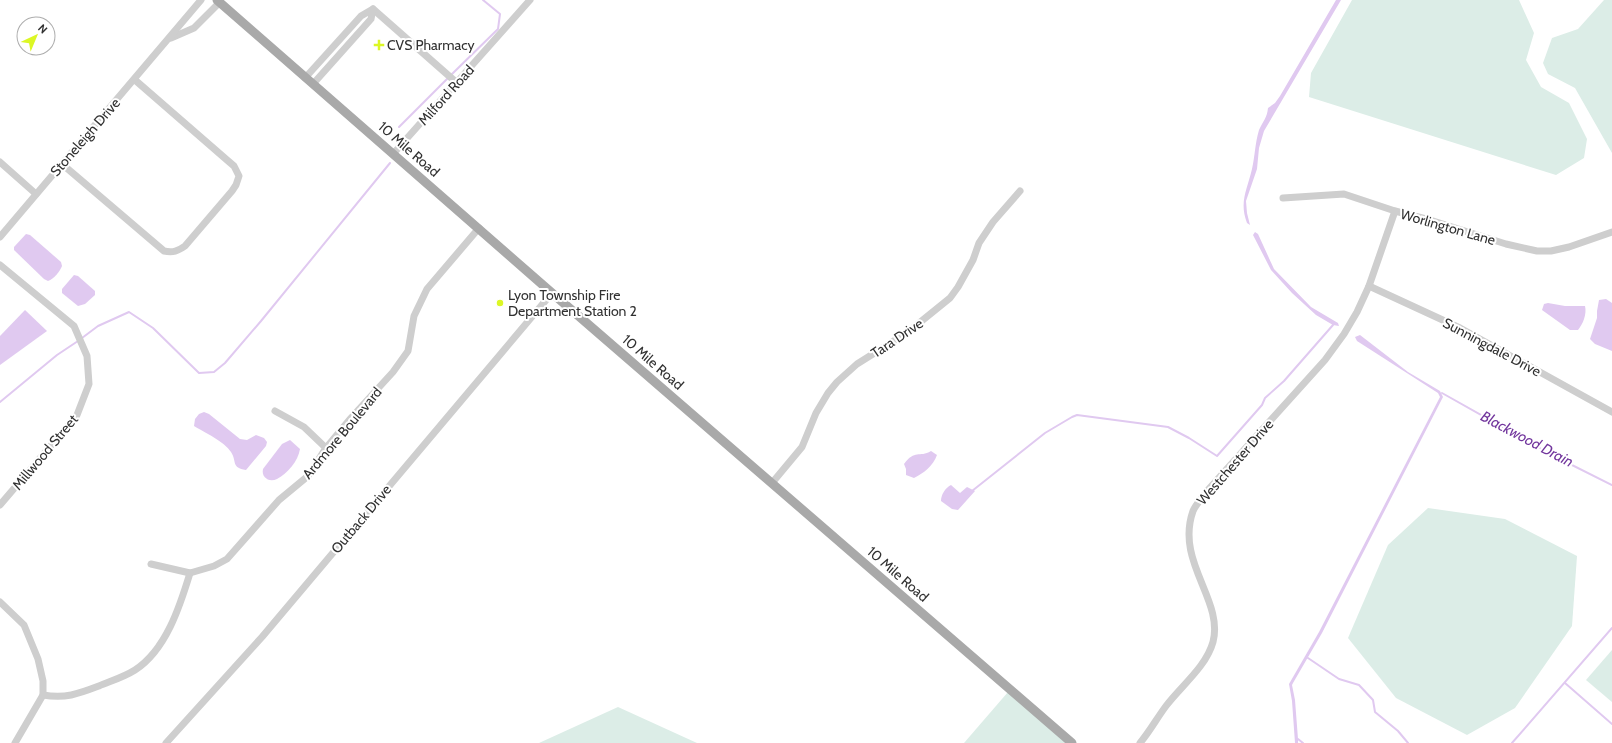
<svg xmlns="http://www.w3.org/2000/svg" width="1612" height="743" font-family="Cabin,sans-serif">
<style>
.green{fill:#dcede7}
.water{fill:#e0c9f0}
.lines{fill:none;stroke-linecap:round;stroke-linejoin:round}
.stream{stroke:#e0c9f0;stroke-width:2}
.minor{stroke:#cecece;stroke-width:7}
.major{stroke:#a9a9a9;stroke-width:9}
.poi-dot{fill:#dcf725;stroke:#fff;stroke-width:1.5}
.labels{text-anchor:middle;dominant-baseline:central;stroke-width:4;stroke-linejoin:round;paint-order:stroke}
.poi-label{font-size:14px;fill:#313131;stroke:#fff;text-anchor:start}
.street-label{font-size:14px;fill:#313131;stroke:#fff}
.water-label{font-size:15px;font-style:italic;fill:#72369d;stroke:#fff}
</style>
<rect width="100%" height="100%" fill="#fff"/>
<g class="green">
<path d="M1352,0H1519L1534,33L1526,60L1541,87L1569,103L1587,139L1584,158L1556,175L1309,97L1311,73Z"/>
<path d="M1604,0H1612V153L1575,88L1548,74L1543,63L1552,38L1578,29Z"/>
<path d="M1428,508L1505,519L1577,556L1572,626L1515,708L1467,735L1396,698L1348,638L1388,545Z"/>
<path d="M1612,650V702L1586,680Z"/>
<path d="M1008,692L1066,743H964Z"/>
<path d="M618,707L697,743H539Z"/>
</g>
<g class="water">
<path d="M1336,0H1341L1264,131L1259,148L1257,169L1246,201L1247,213L1250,225L1247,223C1239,202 1247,190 1252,169C1255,156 1255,143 1259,130C1263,121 1267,118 1268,108L1275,103L1280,96Z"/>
<path d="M1255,232L1258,234L1274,269L1311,307L1338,323L1339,326L1333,325L1316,315L1292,293L1271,270L1253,235Z"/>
<path d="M26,234L30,235L61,262L62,266C60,271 54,279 48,281L44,279L14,250V247Z"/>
<path d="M74,275L78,276L95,291V295L85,304L78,306L62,293V289Z"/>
<path d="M1606,299L1612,303V351L1595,344L1590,339L1597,318V311L1599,300Z"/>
<path d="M1548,303L1565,306H1585C1587,314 1583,324 1578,330H1570L1542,310L1544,304Z"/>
<path d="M25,310L47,331L0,365V336Z"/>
<path d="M1360,335L1408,372L1440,391L1443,397L1322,633L1293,683L1292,685L1295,700L1298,739V743H1295L1292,701L1289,684L1319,632L1440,397L1438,393L1357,341L1355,337Z"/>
<path d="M204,412L209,414L240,439L247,440L256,435L264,438L267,442L266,446L246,470C231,468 237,461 231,452C225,442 204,432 194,426L195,419L199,414Z"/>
<path d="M290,440L300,449C298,461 288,473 277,479C269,483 261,477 263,469L282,444Z"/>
<path d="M931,451L937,455C933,466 924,473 914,478L906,475V469L904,464C915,449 919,458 931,451Z"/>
<path d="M951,485L960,493L967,487L975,491L958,510L952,509L941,501C941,495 945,488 951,485Z"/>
</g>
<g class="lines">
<g class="stream">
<path d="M451,75L498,29L500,14L483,0"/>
<path d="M399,127L448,78"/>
<path d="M82,338L98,326L129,312L153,328L199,373L214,372L225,363L261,321L390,163"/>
<path d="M1442,393L1554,456L1612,485"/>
<path d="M0,402L57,355L78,341"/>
<path d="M972,491L1045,433L1072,417L1077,415L1168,427L1189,438L1217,456L1262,405L1265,398L1284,381L1333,325"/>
<path d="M1308,658L1339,679L1359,685L1373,700L1375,712L1398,731L1408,743"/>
<path d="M1565,683L1612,724"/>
<path d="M1298,739L1303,743"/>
<path d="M1512,743L1612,628"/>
</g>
<g class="minor">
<path d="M373,9L457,83"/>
<path d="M171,38L194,28L220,2"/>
<path d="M305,78L361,16L373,9L371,19L313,84"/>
<path d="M393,154L530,0"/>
<path d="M0,162L36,194"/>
<path d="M62,164L164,251C173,253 178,251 185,246L232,191L236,185L239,176L234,166L227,160L135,80"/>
<path d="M1283,198L1344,194L1395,211L1430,220L1506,244L1537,251H1551L1569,247L1612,232"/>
<path d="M0,237L201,0"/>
<path d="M0,265L74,326L87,356L89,384L77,415L0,505"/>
<path d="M1369,286L1460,328L1612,412"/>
<path d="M275,411L304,427L326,448"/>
<path d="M772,483L802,447L816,413L828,393L837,382L857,364L908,332L950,298L958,287L973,260L979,243L993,222L1020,191"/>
<path d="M151,564L190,573L214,566L227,559L279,500L308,476L326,448L351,418L393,372L408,351L414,316L427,289L479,228"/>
<path d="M0,602L24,625L38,659L43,681V695L15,743"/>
<path d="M43,695C65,699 78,694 99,686C111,681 124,677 135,670C166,650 180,606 190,573"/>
<path d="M166,743L262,637L552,293"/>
<path d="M1140,743C1150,731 1157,718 1166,706C1181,686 1206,667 1213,642C1224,600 1175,562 1193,511C1196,504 1203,497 1207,491L1325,360L1344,334L1357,312L1369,286L1395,211"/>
</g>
<path class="major" d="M217,0L552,293L1072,743"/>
</g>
<g class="poi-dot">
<path d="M377 39h4v4h4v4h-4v4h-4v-4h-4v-4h4z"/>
<circle cx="500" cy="303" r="4"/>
</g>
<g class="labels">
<g class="poi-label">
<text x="387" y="45">CVS Pharmacy</text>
<text x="508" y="295">Lyon Township Fire<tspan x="508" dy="16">Department Station 2</tspan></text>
</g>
<g class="street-label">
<text transform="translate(446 95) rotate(-48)">Milford Road</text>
<text transform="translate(85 137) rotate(-49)">Stoneleigh Drive</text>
<text transform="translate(409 149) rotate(41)">10 Mile Road</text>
<text transform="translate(1448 227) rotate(16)">Worlington Lane</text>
<text transform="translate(897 338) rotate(-34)">Tara Drive</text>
<text transform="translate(1492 347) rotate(28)">Sunningdale Drive</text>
<text transform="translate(653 362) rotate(41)">10 Mile Road</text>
<text transform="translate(342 433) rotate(-50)">Ardmore Boulevard</text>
<text transform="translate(45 452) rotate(-50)">Millwood Street</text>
<text transform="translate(1235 462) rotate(-49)">Westchester Drive</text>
<text transform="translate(361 519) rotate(-50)">Outback Drive</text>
<text transform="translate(898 574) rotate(41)">10 Mile Road</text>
</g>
<g class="water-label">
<text transform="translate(1527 439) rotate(28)">Blackwood Drain</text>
</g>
</g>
<g transform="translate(36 36) rotate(44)"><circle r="19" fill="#ffffff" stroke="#adadad"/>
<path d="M0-3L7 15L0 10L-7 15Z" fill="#dcf725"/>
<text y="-6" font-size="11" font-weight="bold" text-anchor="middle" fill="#313131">N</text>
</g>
</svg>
